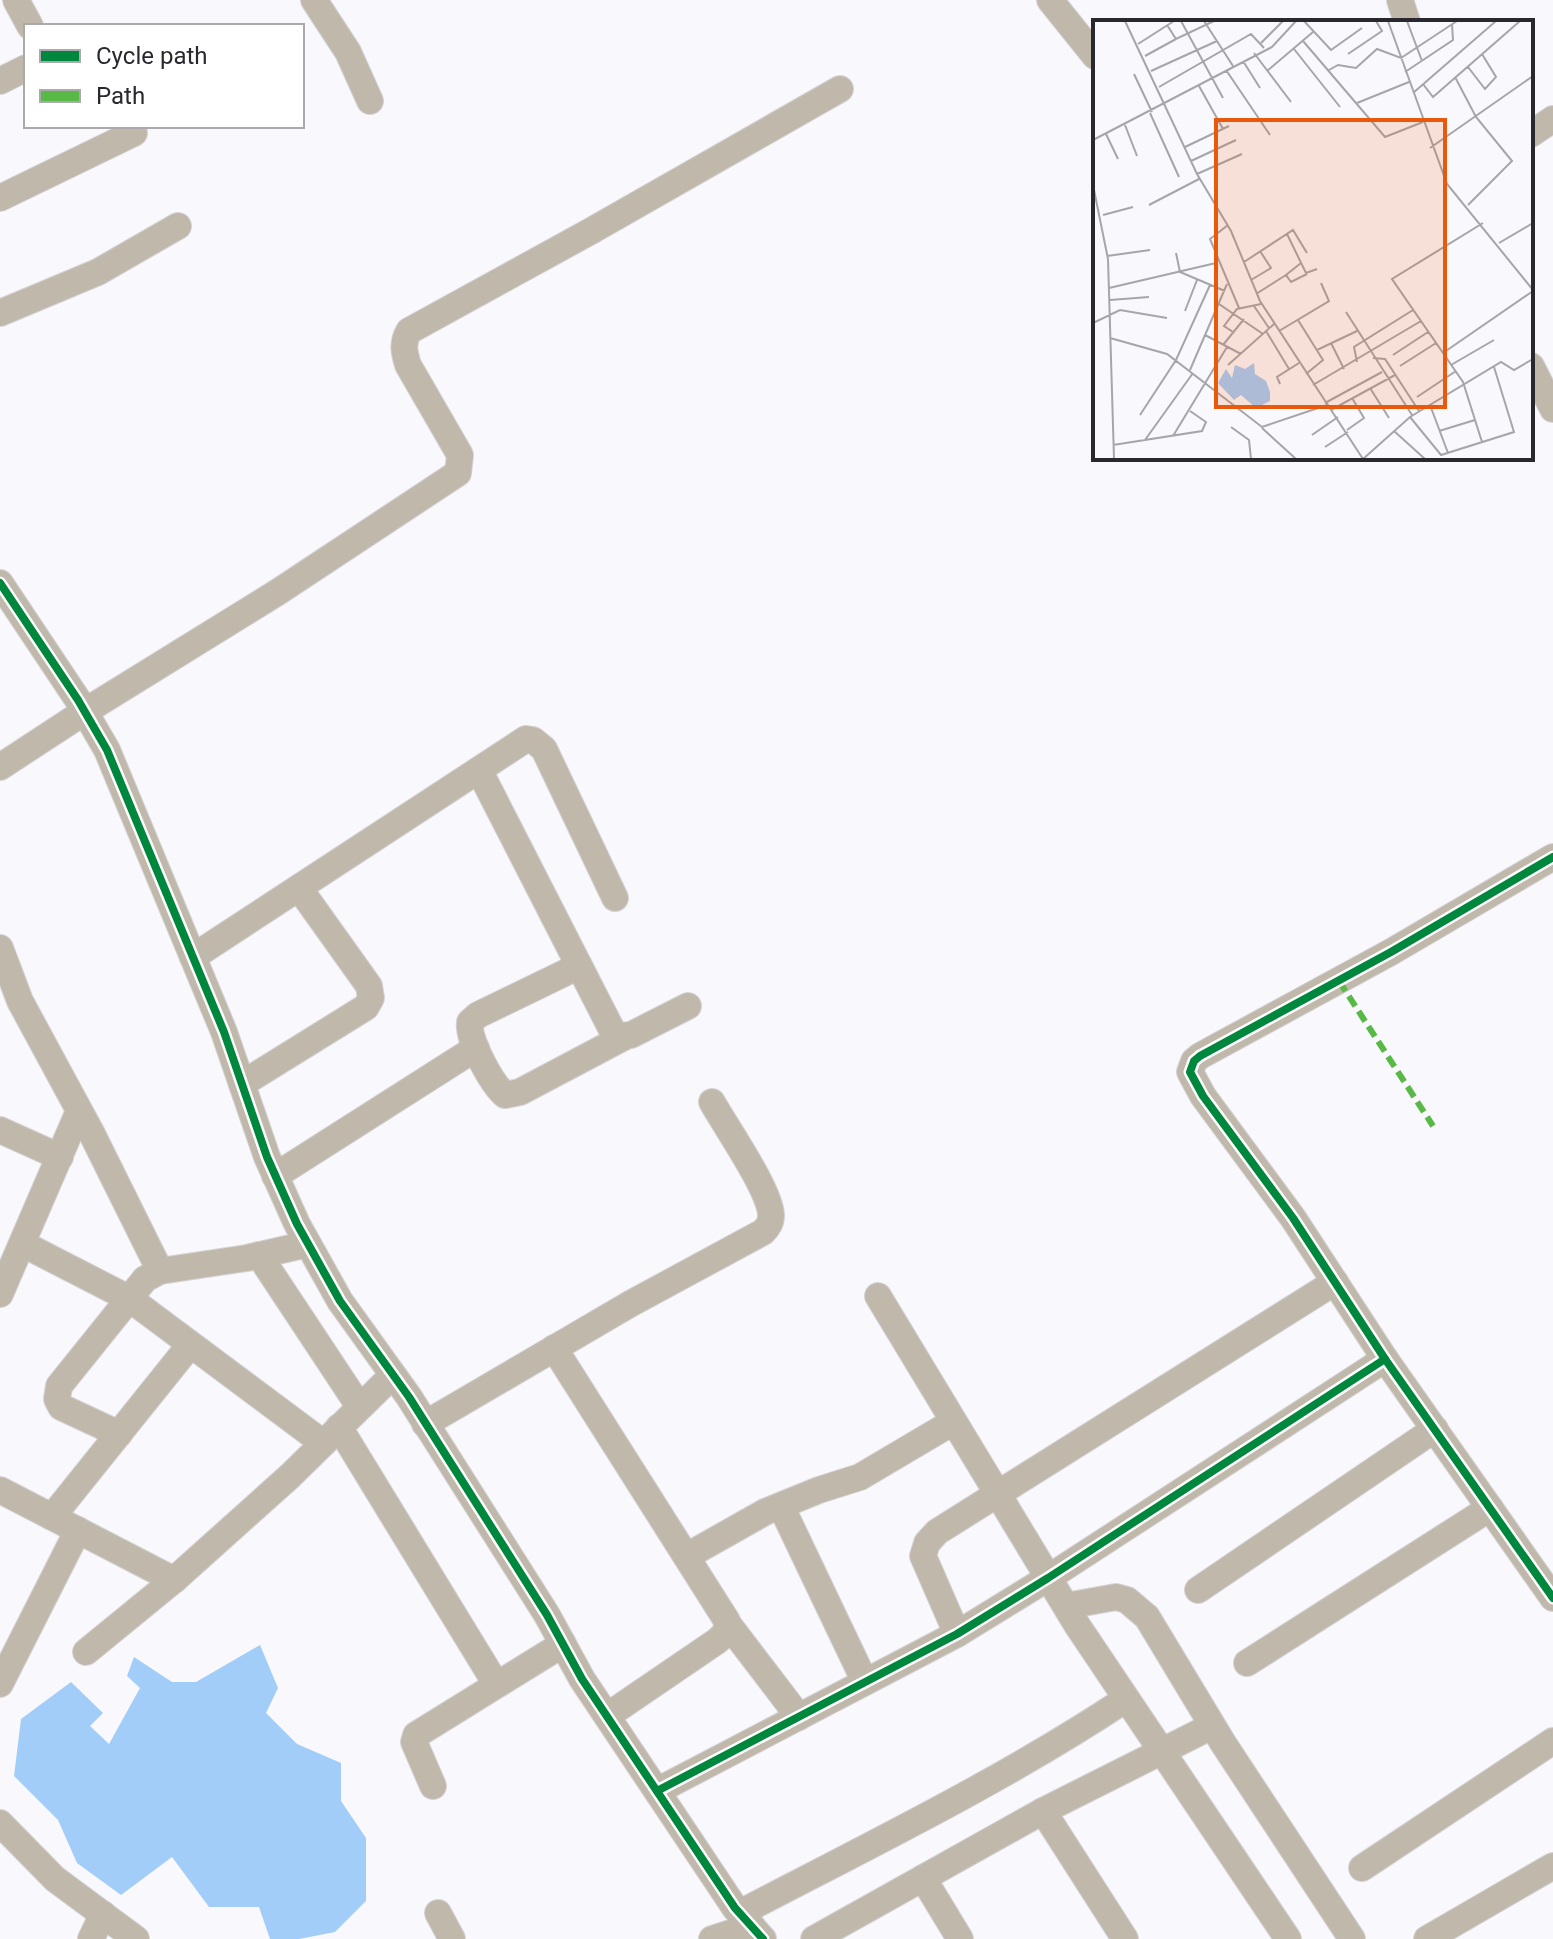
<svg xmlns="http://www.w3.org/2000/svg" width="1553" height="1939" font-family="Roboto,sans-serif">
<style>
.water{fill:#a3cdf9}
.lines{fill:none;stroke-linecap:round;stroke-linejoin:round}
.minor-casing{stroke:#d4d3d6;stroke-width:28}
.minor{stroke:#c0b8aa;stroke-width:26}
.quiet{stroke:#58b947;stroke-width:6;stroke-dasharray:12 6;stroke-linecap:butt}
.cycleway-casing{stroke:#fff;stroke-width:13}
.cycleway{stroke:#00873e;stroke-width:8}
.inset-road{fill:none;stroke:#a6a5aa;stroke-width:2}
.view{fill:#e8590c;fill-opacity:0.15;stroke:#e8590c;stroke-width:4}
.inset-edge{fill:none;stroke:#2a282f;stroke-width:4}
</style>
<rect width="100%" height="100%" fill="#f9f8fc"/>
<path class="water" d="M260,1645L278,1688L266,1713L297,1744L341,1763V1801L366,1838V1901L335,1932L299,1939H270L259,1907H209L172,1857L121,1895L77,1863L58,1820L14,1776L21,1719L71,1682L103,1713L90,1726L109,1744L140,1688L127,1676L134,1657L172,1682H196Z"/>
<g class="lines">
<defs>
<g id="minor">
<path d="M16,0L30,26"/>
<path d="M314,0L348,52L370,101"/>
<path d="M1050,0L1095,56"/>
<path d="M1400,0L1407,22"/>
<path d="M0,81L26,68"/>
<path d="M1531,134L1553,119"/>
<path d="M0,198L134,133"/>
<path d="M0,313L98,272L178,226"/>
<path d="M1531,366L1553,409"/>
<path d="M0,583L78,700L107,750L224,1032L267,1157L297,1224L340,1301L409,1397L547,1615L582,1679L735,1908L763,1939"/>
<path d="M0,767L84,712L278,592L458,473L460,455L408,365C404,352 402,343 409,331L591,231L840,89"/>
<path d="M479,770L612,1030L618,1036L631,1035L688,1006"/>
<path d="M1553,857L1391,952L1200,1056L1194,1061L1190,1072L1203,1096L1293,1218L1385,1359L1553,1598"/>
<path d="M0,948L20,1001L92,1134L160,1271"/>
<path d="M193,957L526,739L533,740L544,749L615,898"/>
<path d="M579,966L478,1015L470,1022C467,1039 492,1084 505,1095L520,1092L624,1037"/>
<path d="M242,1084L366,1007L371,998L369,986L299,888"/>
<path d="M0,1130L60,1157"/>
<path d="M275,1176L476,1048"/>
<path d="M23,1244L130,1299L323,1443"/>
<path d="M259,1255L359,1406"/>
<path d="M0,1294L79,1111"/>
<path d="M878,1296L1077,1625L1288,1939"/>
<path d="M554,1348L727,1621L726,1633L717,1641L607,1716"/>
<path d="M425,1424L630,1304L763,1232C768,1227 771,1223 771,1215C770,1190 726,1127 712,1102"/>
<path d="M339,1427L496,1684"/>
<path d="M119,1434L61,1407L57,1399L59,1386L145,1279L160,1271L247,1258L308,1244"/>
<path d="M0,1490L174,1580"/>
<path d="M781,1506L865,1682"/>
<path d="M52,1517L190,1345"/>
<path d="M687,1556L765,1512L819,1490L860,1477L953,1422"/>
<path d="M1198,1590L1435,1429"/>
<path d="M1066,1606L1116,1597L1127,1600L1147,1617L1223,1743L1352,1939"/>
<path d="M728,1624L799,1717"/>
<path d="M957,1634L923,1556L927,1543L937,1532L1335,1282"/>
<path d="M86,1652L174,1580L290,1476L393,1375"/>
<path d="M1247,1663L1490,1508"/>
<path d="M0,1684L78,1530"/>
<path d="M433,1786L414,1742L416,1735L563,1644"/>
<path d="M657,1791L957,1634L1048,1578L1385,1359"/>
<path d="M1043,1811L1125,1939"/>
<path d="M0,1823L55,1879L136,1939"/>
<path d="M1362,1868L1553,1741"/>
<path d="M923,1878L960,1939"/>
<path d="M438,1913L452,1939"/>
<path d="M740,1913C870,1845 1004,1780 1126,1699"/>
<path d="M91,1939L103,1914"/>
<path d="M712,1939L752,1926"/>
<path d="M814,1939L1043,1811L1212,1726"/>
<path d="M1427,1939L1553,1866"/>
</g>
</defs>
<use href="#minor" class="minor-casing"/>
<use href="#minor" class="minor"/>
<path class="quiet" d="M1339,981L1433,1126"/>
<defs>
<g id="cycleway">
<path d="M0,583L78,700L107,750L224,1032L267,1157L297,1224L340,1301L409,1397L547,1615L582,1679L735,1908L763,1939"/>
<path d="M1553,857L1391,952L1200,1056L1194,1061L1190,1072L1203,1096L1293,1218L1385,1359L1553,1598"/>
<path d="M657,1791L957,1634L1048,1578L1385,1359"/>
</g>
</defs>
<use href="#cycleway" class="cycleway-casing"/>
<use href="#cycleway" class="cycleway"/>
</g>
<g transform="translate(1093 20)">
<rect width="440" height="440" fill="#f9f8fc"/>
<path d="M161,343L162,354L173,361L177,372V381L163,388L148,375L141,380L125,363L133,349L139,358L142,345L152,349Z" fill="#a3cdf9"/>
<path class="inset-road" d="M32,1L104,154L138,211L167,281L270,439M88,1L130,78M111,1L140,46M211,1L238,30L269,8M295,1L354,164L440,270M314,1L329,41M74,5L83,19L121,1M210,21L292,117L330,102M168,23L190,1M45,24L81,1M201,29L247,87M161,33L198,82M255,34L289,11L283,1M52,36L83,19M150,41L167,68M375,47L392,69L403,57L389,34M133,50L177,115M236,50L245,45L263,48L284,29L308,38L364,1M58,51L124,21M174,51L220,12M312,52L360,20L359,4M41,54L59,92M362,57L383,97L419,141L375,185M330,64L340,77L427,1M106,66L130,109M66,67L158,14L171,28M320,73L403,1M264,83L316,62M57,93L86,157M32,105L44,136M13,114L25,139M0,120L179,27L203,1M92,127L136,106M337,128L440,56M98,141L143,120M104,154L149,134M0,165L15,239L21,439M56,185L106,159M10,195L40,187M135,205L117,219L146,288M194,214L213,253L224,249M406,223L440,203M83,233L87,252L132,271M14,236L57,230M151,242L200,210L214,233M208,243L193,255L198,262L214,254M158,260L178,248L167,231M16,268L123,243M163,274L193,255M17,280L56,277M126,284L170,314M161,286L176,308M92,291L104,260M253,292L319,395M205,300L230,340L213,354M0,303L27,290L74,298M173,311L196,349M186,311L236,281L228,263M140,312L131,306L144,289L168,284M112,315L148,334M17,318L74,334L169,407L234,385M238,323L251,349M130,325L151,299M224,330L264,311M350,333L440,271M300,335L335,312M280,338L292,339L326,391M264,342L261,327L320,290M135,345L181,304M358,345L401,320M307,346L343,323M97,350L134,264M187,364L184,357L206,343M220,365L328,301M277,368L296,398M324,377L363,351M232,383L289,352M337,385L355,433M238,390L302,355M47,395L83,340L117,265M317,397L348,435L421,412L401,347M138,407L156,420L158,439M169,408L203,439M254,410L271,398L259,378M301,411L332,439M346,411L382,400M219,415L245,397M80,416L134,327M52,420L100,353M389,422L370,362L299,259L390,203M20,425L109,411L113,402L97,391M232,427L255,412M270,439L317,397L408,342L421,350L440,339"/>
<path class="view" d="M123,100H352V387H123Z"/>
<rect width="440" height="440" class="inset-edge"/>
</g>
<rect x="24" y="24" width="280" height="104" fill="#ffffff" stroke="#aaa9ac" stroke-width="2"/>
<rect x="40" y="50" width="40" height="12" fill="#00873e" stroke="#aaa9ac" stroke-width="2"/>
<text x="96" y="64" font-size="24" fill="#2a282f">Cycle path</text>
<rect x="40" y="90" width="40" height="12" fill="#58b947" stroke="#aaa9ac" stroke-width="2"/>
<text x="96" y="104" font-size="24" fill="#2a282f">Path</text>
</svg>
